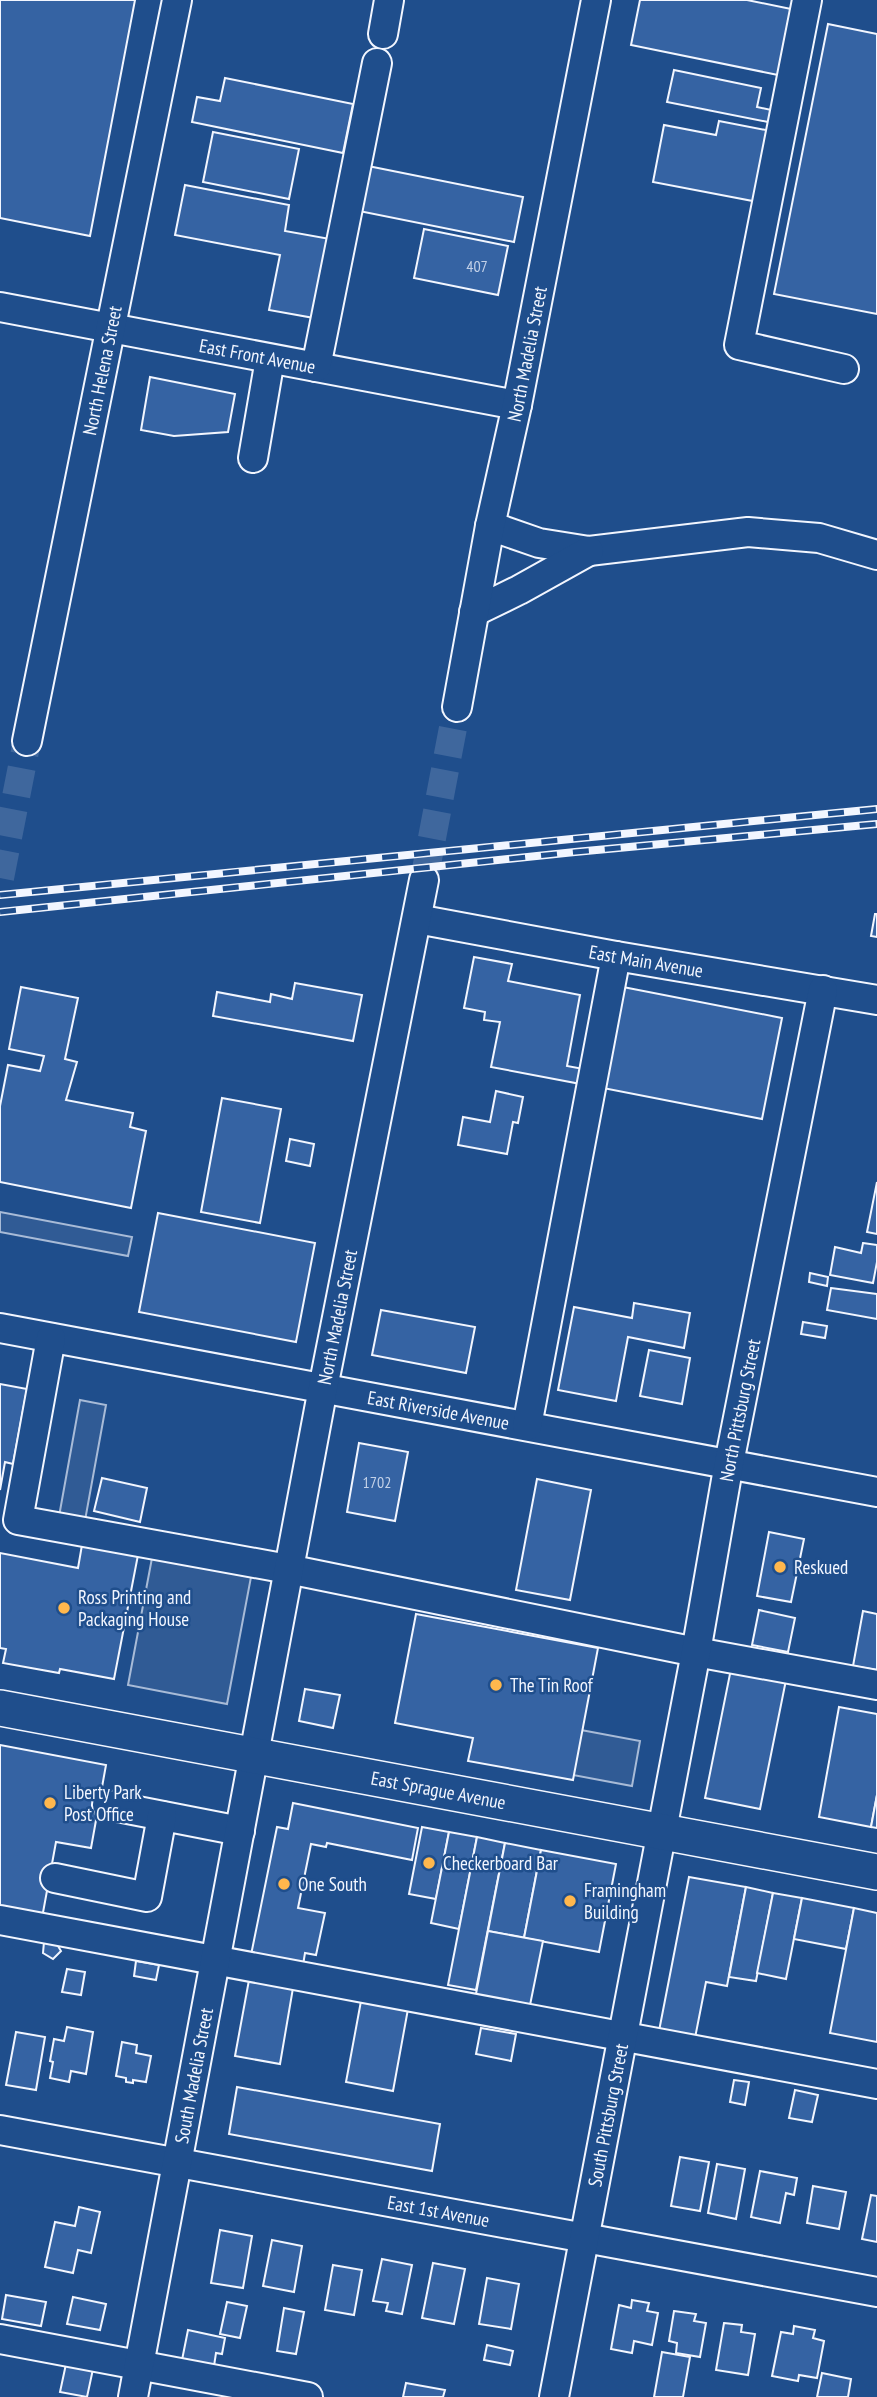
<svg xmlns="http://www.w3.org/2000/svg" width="877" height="2397" font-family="'PT Sans Narrow',sans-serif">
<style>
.parking{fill:#305b95;stroke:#a8bbd7;stroke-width:2}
.building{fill:#3563a3;stroke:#f2f6ff;stroke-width:2}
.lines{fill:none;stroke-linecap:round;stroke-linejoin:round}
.minor-tunnel{stroke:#3f679d;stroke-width:28;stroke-dasharray:28 14;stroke-linecap:butt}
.minor-casing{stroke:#f2f6ff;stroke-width:32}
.major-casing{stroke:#f2f6ff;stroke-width:38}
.minor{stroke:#1f4e8c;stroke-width:28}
.major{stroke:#1f4e8c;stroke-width:35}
.rail-casing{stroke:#f2f6ff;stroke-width:8}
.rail{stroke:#1f4e8c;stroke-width:5;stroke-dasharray:16;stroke-linecap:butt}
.poi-dot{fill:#ffb74d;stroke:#1f4e8c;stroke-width:2.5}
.labels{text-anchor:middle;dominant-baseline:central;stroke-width:5;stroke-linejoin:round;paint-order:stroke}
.number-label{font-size:16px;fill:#c3d1e8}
.street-label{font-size:19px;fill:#f2f6ff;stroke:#1f4e8c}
.poi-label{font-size:19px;fill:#f2f6ff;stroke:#1f4e8c;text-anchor:start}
</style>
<rect width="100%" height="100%" fill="#1f4e8c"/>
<g class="parking">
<path d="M0,1212L132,1237L128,1256L0,1232Z"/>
<path d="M80,1400L106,1405L84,1526L58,1522Z"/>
<path d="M152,1558L251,1577L227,1704L128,1685Z"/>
<path d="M581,1730L640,1741L632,1786L573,1775Z"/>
</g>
<g class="building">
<path d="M0,0H135L90,236L0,218Z"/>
<path d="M640,0H747L796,10L783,76L631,45Z"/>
<path d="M828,24L877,34V314L774,294Z"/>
<path d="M674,70L761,88L757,107L776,111L773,123L667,102Z"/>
<path d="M225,78L353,104L343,153L192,122L197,97L220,101Z"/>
<path d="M719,121L771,131L758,202L653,182L664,125L716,135Z"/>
<path d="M213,132L299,149L289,199L203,182Z"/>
<path d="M368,166L523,197L514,242L359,211Z"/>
<path d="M185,185L289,205L285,231L330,239L314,318L269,310L280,255L175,235Z"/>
<path d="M424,229L508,246L498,295L414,278Z"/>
<path d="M150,377L235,394L228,432L174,436L141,430Z"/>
<path d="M875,914H877V937L871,936Z"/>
<path d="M474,957L512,964L508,981L580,995L567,1066L589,1070L586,1085L491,1067L500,1022L484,1020L485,1012L464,1008Z"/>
<path d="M295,983L362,995L353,1041L213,1016L217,992L270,1002L271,994L292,999Z"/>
<path d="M21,987L78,998L65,1059L77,1062L66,1100L133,1113L130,1127L146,1131L131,1208L0,1182V1106L8,1065L40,1071L44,1056L9,1049Z"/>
<path d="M623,987L782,1018L762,1119L603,1088Z"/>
<path d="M496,1091L523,1097L518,1123L513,1122L507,1154L458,1145L463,1117L490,1122Z"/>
<path d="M222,1098L281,1109L260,1223L201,1212Z"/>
<path d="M290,1139L314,1144L310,1166L286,1161Z"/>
<path d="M877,1182V1234L867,1232Z"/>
<path d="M158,1213L315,1243L296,1342L139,1312Z"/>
<path d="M863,1243L877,1245V1262L873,1283L830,1275L835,1247L861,1253Z"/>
<path d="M810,1273L828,1277L827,1286L809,1282Z"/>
<path d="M831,1288L877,1294V1319L827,1310Z"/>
<path d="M634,1303L690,1313L684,1348L628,1337L616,1401L558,1390L574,1307L632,1318Z"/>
<path d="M381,1310L475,1327L466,1373L372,1355Z"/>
<path d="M803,1322L827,1326L825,1338L801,1334Z"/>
<path d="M649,1350L690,1358L682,1404L640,1396Z"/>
<path d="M0,1384L27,1389L13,1464L5,1462L0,1490Z"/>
<path d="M359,1443L408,1452L395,1521L347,1512Z"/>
<path d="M102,1478L147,1488L140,1522L94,1511Z"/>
<path d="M537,1479L591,1490L570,1600L516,1590Z"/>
<path d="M769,1532L804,1539L791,1602L757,1596Z"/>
<path d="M82,1545L138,1555L114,1679L60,1669L59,1673L3,1663L6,1649L0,1648V1553L78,1568Z"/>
<path d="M759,1610L795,1618L788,1652L752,1645Z"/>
<path d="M863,1611L877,1614V1670L853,1666Z"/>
<path d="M416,1614L598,1648L573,1780L468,1761L473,1738L395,1723Z"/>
<path d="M732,1664L787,1675L760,1809L705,1798Z"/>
<path d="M305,1689L340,1695L333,1728L299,1721Z"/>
<path d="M839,1707L877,1714V1795L871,1827L819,1817Z"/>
<path d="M0,1745L106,1765L91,1848L56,1842L42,1918L0,1910Z"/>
<path d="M877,1795V1828L871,1827Z"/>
<path d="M293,1803L418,1828L412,1860L327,1843L326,1847L311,1844L298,1908L325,1913L316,1955L305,1953L303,1965L251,1955L277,1827L288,1829Z"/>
<path d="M422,1827L449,1832L436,1899L409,1894Z"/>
<path d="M449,1832L477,1837L459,1929L431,1923Z"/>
<path d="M477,1837L505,1843L476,1990L448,1985Z"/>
<path d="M505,1843L541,1850L524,1938L488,1931Z"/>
<path d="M541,1850L616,1864L599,1952L524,1938Z"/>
<path d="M689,1877L746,1887L727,1986L706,1982L695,2038L659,2031Z"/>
<path d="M746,1887L773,1893L756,1981L729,1977Z"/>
<path d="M773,1893L802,1898L786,1979L757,1973Z"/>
<path d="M802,1898L854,1908L846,1949L794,1939Z"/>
<path d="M854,1908L877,1913V2042L830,2033Z"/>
<path d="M488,1931L543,1941L529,2010L475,1999Z"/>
<path d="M55,1941L61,1951L53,1959L43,1953L44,1942Z"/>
<path d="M136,1961L159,1965L156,1980L134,1976Z"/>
<path d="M67,1969L85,1972L81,1995L62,1992Z"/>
<path d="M249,1980L293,1988L280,2064L235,2056Z"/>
<path d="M361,2001L408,2009L393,2091L346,2082Z"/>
<path d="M67,2027L93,2032L86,2074L71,2071L69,2082L50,2078L53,2062L50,2061L54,2039L64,2041Z"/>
<path d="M481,2028L516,2034L511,2061L476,2054Z"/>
<path d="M16,2032L45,2037L36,2090L6,2085Z"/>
<path d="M122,2042L137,2045L136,2053L151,2056L146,2082L133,2080V2083L126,2082V2078L116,2076Z"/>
<path d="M734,2080L749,2082L745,2105L730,2102Z"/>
<path d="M237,2087L440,2124L432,2171L229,2134Z"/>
<path d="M795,2090L818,2095L812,2122L789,2118Z"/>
<path d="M680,2157L709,2162L700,2211L671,2206Z"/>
<path d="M717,2164L745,2169L736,2219L708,2213Z"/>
<path d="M760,2171L797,2178L794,2195L786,2193L780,2223L751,2217Z"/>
<path d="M813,2186L846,2192L839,2229L807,2223Z"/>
<path d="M871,2195L877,2196V2242L862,2239Z"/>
<path d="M79,2207L100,2212L91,2253L78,2250L73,2273L45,2267L55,2222L75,2226Z"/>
<path d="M220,2230L252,2236L243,2288L211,2283Z"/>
<path d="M272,2240L302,2246L294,2292L263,2286Z"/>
<path d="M382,2259L412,2265L402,2314L386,2311L388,2303L373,2301Z"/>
<path d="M433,2263L465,2269L454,2324L422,2318Z"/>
<path d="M333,2265L362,2270L354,2315L325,2310Z"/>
<path d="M487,2278L519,2284L511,2329L479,2324Z"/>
<path d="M6,2295L46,2302L41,2326L2,2319Z"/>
<path d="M73,2297L106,2304L100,2330L67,2324Z"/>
<path d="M632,2300L649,2303L647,2311L658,2313L652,2345L634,2341L632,2353L611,2349L619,2305L631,2308Z"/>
<path d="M227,2302L247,2306L240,2338L220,2334Z"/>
<path d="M284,2308L304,2312L296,2354L277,2351Z"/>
<path d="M674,2311L696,2314L694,2321L706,2323L700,2357L676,2353L677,2343L669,2341Z"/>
<path d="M724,2323L742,2325L741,2332L755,2334L748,2375L716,2370Z"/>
<path d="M794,2326L815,2330L813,2338L824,2341L817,2378L799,2375L798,2381L772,2376L781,2332L793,2334Z"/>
<path d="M188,2330L225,2338L222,2354L216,2353L214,2366L182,2360Z"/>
<path d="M487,2345L513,2351L510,2365L484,2360Z"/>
<path d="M662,2352L690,2357L683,2397H654Z"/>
<path d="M66,2364L93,2369L87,2397L60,2392Z"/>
<path d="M822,2373L851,2379L848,2397H817Z"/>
<path d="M406,2383L445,2390L443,2397H403Z"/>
</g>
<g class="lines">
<g class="minor-tunnel">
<path d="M0,878L27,741"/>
<path d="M424,880L457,707"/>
</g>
<defs>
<g id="minor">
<path d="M807,0L739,345L844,369"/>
<path d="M383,34L389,0"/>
<path id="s1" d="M0,307L517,405"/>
<path d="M316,367L377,63"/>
<path d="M253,458L270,359"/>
<path d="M490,526L539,543L589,551L748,532L819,538L877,555"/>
<path d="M474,612L519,590L589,551"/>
<path id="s2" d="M457,707L490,526L517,405L596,0"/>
<path id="s3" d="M27,741L177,0"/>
<path id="s4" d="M417,919L616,956L877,1000"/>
<path id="s5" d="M0,1328L877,1492"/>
<path d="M51,1338L18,1520L288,1569L696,1652L877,1685"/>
<path d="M527,1426L616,956"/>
<path d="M107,1805L240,1831"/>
<path d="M55,1878L147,1897L162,1816"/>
<path d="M0,1920L877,2084"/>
<path id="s6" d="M0,2130L877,2292"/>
<path d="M0,2339L308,2397"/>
<path id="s7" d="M133,2397L323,1388L424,880"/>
<path id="s8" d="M554,2397L696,1652L729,1463L823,990"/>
</g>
<g id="major">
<path id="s9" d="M0,1708L877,1872"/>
</g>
</defs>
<use href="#minor" class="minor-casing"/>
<use href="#major" class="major-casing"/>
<use href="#minor" class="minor"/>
<use href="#major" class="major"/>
<defs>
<g id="rail">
<path d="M0,895L877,809"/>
<path d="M0,912L575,852L877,824"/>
</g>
</defs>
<use href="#rail" class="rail-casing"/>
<use href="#rail" class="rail"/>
</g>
<g class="poi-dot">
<circle cx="780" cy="1567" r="7"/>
<circle cx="64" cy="1608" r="7"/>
<circle cx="496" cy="1685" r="7"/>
<circle cx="50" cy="1803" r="7"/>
<circle cx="429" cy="1863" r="7"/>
<circle cx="284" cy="1884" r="7"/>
<circle cx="570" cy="1901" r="7"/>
</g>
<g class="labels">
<g class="number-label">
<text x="477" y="266">407</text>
<text x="377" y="1482">1702</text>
</g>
<g class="street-label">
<text stroke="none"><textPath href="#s2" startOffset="360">North Madelia Street</textPath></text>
<text stroke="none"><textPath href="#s1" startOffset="262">East Front Avenue</textPath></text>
<text stroke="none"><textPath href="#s3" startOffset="378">North Helena Street</textPath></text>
<text stroke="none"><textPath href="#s4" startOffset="233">East Main Avenue</textPath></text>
<text stroke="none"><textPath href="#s7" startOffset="1099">North Madelia Street</textPath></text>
<text stroke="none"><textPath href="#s5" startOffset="446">East Riverside Avenue</textPath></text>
<text stroke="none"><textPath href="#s8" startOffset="1004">North Pittsburg Street</textPath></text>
<text stroke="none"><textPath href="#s9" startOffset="446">East Sprague Avenue</textPath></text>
<text stroke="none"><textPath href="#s7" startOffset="327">South Madelia Street</textPath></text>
<text stroke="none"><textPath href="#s8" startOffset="287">South Pittsburg Street</textPath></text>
<text stroke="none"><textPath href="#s6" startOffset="446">East 1st Avenue</textPath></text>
</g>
<g class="poi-label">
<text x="794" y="1567">Reskued</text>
<text x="78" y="1597">Ross Printing and<tspan x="78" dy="22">Packaging House</tspan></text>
<text x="510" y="1685">The Tin Roof</text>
<text x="64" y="1792">Liberty Park<tspan x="64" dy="22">Post Office</tspan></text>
<text x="443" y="1863">Checkerboard Bar</text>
<text x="298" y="1884">One South</text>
<text x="584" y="1890">Framingham<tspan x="584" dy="22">Building</tspan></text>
</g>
</g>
</svg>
